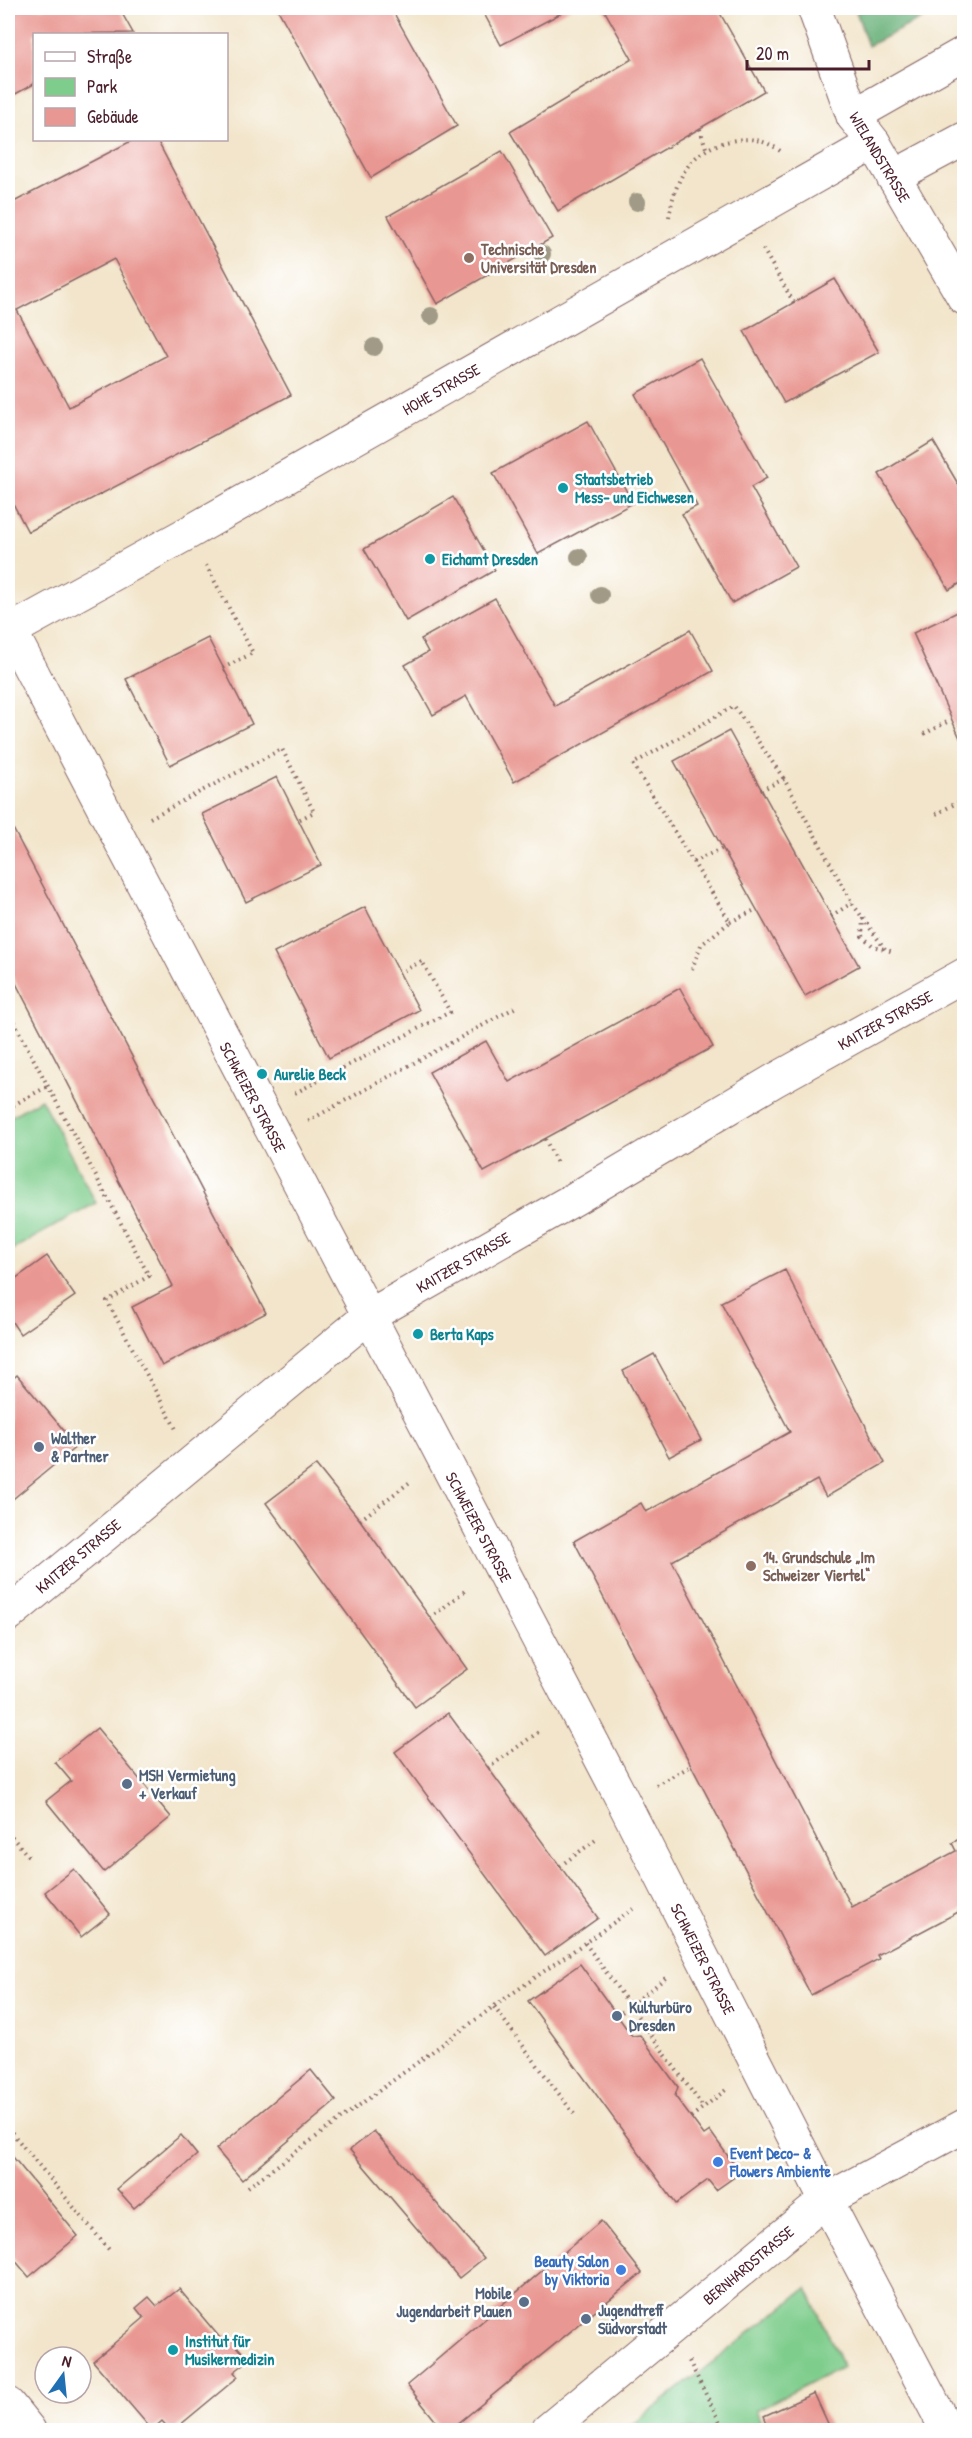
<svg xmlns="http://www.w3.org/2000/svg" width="972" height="2438" font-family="'Patrick Hand',sans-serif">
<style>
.green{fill:#7fcd8d;stroke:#64765c;stroke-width:1.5}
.forest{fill:#67b078;stroke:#586852;stroke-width:1.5}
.building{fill:#e99792;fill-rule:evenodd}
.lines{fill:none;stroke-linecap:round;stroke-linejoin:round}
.minor-casing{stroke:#856463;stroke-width:35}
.path{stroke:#856463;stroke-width:4;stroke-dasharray:1.5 4.5;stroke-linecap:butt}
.minor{stroke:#fff;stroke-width:33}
.tree{fill:#a09a86}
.education-dot{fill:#8d6e63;stroke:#fff;stroke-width:2}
.culture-dot{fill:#0f9aa8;stroke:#fff;stroke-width:2}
.service-dot{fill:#5c6f8a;stroke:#fff;stroke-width:2}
.shop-dot{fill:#3f7fe0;stroke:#fff;stroke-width:2}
.labels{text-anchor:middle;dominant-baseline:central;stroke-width:5;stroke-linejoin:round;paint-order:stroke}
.street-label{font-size:16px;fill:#4a1f2b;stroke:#fff}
.education-label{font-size:16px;font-weight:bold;fill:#785e54;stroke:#fff;text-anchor:start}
.culture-label{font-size:16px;font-weight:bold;fill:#0d838f;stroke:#fff;text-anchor:start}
.service-label{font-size:16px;font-weight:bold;fill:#4e5e75;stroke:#fff;text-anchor:start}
.shop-label{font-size:16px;font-weight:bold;fill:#366cbe;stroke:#fff;text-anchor:start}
</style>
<rect width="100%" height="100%" fill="#fff"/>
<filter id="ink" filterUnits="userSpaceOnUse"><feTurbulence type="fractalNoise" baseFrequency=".0167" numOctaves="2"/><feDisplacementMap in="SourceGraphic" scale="12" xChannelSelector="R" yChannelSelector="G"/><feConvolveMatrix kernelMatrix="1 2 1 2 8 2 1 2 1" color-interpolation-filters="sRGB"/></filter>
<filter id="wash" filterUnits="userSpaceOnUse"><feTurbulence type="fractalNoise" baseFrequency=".008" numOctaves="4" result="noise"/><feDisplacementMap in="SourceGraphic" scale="24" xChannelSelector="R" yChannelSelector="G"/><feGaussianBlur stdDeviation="1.35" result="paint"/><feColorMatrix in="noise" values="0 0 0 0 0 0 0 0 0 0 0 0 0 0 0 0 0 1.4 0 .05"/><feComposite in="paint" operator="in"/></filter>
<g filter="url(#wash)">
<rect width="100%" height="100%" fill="#f2e5cb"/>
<g class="green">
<path d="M41,1099L96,1203L8,1252V1118Z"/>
<path d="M807,2288L843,2367L756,2410L764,2430H626Z"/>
</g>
<path class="forest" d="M855,8H942L868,46Z"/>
<g id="blocks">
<g class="building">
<path d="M8,8H119L133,33L34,34V84L8,98Z"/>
<path d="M277,8H391L457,126L371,178Z"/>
<path d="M481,8H571L501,45Z"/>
<path d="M603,8H717L764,91L558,211L510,132L632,59Z"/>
<path d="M133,140H157L291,395L28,532L8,494V205ZM114,259L166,356L69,407L17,310Z"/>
<path d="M502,151L552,238L437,304L388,216Z"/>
<path d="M835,279L879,352L784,403L744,331Z"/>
<path d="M700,358L767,478L751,487L796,567L732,603L682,514L697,506L635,394Z"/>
<path d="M588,421L633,503L538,554L493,473Z"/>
<path d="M933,441L964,494V581L949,590L879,474Z"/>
<path d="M453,497L495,570L406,621L364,549Z"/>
<path d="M495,598L555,706L690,630L713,671L514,782L466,696L433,715L405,665L428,652L421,639Z"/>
<path d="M964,609V747L913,633Z"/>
<path d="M208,638L252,724L170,765L126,679Z"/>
<path d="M729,731L859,966L805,996L674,761Z"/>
<path d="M277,777L321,865L246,902L202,814Z"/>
<path d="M8,819L266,1313L162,1366L132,1307L173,1286L8,968Z"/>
<path d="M365,907L419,1010L329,1058L274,953Z"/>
<path d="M680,988L713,1047L484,1172L429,1072L486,1041L509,1082Z"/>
<path d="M47,1256L75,1296L20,1334L8,1316V1284Z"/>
<path d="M785,1270L885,1463L826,1497L817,1480L672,1561L852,1907L956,1851L952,1843L964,1836V1909L877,1955L879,1959L811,1995L574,1541L641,1503L646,1512L790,1432L721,1302Z"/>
<path d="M654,1354L701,1440L669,1457L623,1371Z"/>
<path d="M17,1375L77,1446L8,1503V1383Z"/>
<path d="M316,1465L360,1520L467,1669L415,1707L266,1503Z"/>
<path d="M448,1713L598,1918L545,1956L395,1752Z"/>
<path d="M97,1728L171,1817L104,1872L46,1801L71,1781L55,1762Z"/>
<path d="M74,1869L110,1914L81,1937L45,1892Z"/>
<path d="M580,1964L632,2036L640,2035L678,2087L675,2096L704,2135L710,2131L740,2173L716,2190L708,2180L676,2204L528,2001Z"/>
<path d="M311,2070L336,2101L242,2180L216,2149Z"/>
<path d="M374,2131L484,2258L459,2278L350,2150Z"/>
<path d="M181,2135L197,2155L134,2208L117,2189Z"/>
<path d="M8,2151L78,2236L29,2277L8,2252Z"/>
<path d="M601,2221L642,2273L450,2430H443L407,2385Z"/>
<path d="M179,2289L221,2339L227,2335L249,2360L234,2372L238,2377L174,2430H170L162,2421L152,2430L93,2361L144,2318L136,2308L149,2297L157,2306Z"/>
<path d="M814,2393L831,2430H770L764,2416Z"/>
</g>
</g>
</g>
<g filter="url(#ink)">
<use href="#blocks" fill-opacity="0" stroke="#856463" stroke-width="1.5"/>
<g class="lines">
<defs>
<g id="minor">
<path d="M814,8L853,116L874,143L964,298"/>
<path d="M853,116L964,53"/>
<path d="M893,177L964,139"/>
<path d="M8,626L622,1799L826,2200L947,2430"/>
<path d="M8,632L188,533L874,143"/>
<path d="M8,1615L369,1316L576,1198L775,1080L964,975"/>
<path d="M8,2404L29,2430"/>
<path d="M548,2430L826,2200L964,2126"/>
</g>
</defs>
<use href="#minor" class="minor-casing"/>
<g class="path">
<path d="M700,129L706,148"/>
<path d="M669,217C676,176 691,147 736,140C754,137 769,142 783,153"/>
<path d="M763,249L794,303"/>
<path d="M206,565L253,653L223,668"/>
<path d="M924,734L947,722"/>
<path d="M761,790L784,779L852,903L885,949L893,952"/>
<path d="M936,814L964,799"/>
<path d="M150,818L282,749L314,812L298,820"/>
<path d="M693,862L723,848"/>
<path d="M831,916L852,903"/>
<path d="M863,918L862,936L873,946L884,949"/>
<path d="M730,922L757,909"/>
<path d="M692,969L701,945L730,922L633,764L734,706L784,779"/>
<path d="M8,1011L149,1276L107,1301L176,1429"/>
<path d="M295,1093L450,1012L422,961L399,973"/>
<path d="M8,1108L48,1086"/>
<path d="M308,1121L518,1006"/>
<path d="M545,1139L558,1165"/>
<path d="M360,1520L410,1482"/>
<path d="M430,1618L466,1590"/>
<path d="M488,1768L540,1731"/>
<path d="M656,1785L693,1765"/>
<path d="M8,1832L28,1856"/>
<path d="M560,1866L597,1839"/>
<path d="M585,1943L703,2107"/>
<path d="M494,2007L574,2114"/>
<path d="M617,2016L668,1976"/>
<path d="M691,2117L727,2089"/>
<path d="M8,2128L111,2252"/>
<path d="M248,2187L493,2007L633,1909"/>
<path d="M689,2361L724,2430"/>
</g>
<use href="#minor" class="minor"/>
</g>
<g class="tree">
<circle cx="637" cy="202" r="9"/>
<circle cx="542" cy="254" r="9"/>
<circle cx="431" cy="316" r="9"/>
<circle cx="374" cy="347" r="9"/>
<circle cx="579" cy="557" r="9"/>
<circle cx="600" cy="595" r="9"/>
</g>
</g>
<g class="education-dot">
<circle cx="469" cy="258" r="6"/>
<circle cx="751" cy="1566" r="6"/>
</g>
<g class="culture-dot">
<circle cx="563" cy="488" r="6"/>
<circle cx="430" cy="559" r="6"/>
<circle cx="262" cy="1074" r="6"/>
<circle cx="418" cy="1334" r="6"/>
<circle cx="173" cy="2350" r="6"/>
</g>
<g class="service-dot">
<circle cx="39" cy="1447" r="6"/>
<circle cx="127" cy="1784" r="6"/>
<circle cx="617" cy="2016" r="6"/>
<circle cx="524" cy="2302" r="6"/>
<circle cx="586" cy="2319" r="6"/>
</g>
<g class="shop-dot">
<circle cx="718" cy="2162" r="6"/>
<circle cx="621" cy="2270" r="6"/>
</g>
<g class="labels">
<g class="street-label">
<text transform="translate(880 157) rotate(59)">WIELANDSTRASSE</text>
<text transform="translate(441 389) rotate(-30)">HOHE STRASSE</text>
<text transform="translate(885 1020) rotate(-29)">KAITZER STRASSE</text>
<text transform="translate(253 1097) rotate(62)">SCHWEIZER STRASSE</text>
<text transform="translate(463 1262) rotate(-30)">KAITZER STRASSE</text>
<text transform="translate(479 1527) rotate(62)">SCHWEIZER STRASSE</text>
<text transform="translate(78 1556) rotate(-40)">KAITZER STRASSE</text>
<text transform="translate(703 1959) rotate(63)">SCHWEIZER STRASSE</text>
<text transform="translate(748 2265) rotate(-40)">BERNHARDSTRASSE</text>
</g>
<g class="education-label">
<text x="481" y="249">Technische<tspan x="481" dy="18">Universität Dresden</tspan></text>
<text x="763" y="1557">14. Grundschule „Im<tspan x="763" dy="18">Schweizer Viertel“</tspan></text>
</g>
<g class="culture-label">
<text x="575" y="479">Staatsbetrieb<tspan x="575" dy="18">Mess- und Eichwesen</tspan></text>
<text x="442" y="559">Eichamt Dresden</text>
<text x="274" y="1074">Aurelie Beck</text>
<text x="430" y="1334">Berta Kaps</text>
<text x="185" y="2341">Institut für<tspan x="185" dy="18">Musikermedizin</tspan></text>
</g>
<g class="service-label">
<text x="51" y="1438">Walther<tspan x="51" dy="18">&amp; Partner</tspan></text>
<text x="139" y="1775">MSH Vermietung<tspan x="139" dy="18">+ Verkauf</tspan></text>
<text x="629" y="2007">Kulturbüro<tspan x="629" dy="18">Dresden</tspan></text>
<text x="512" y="2293" text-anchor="end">Mobile<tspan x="512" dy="18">Jugendarbeit Plauen</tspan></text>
<text x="598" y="2310">Jugendtreff<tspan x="598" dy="18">Südvorstadt</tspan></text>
</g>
<g class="shop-label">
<text x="730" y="2153">Event Deco- &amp;<tspan x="730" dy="18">Flowers Ambiente</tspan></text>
<text x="609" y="2261" text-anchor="end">Beauty Salon<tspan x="609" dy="18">by Viktoria</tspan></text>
</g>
</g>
<rect width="972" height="2438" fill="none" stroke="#fff" stroke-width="30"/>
<rect x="33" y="33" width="195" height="108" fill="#ffffff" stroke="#b7a5aa" stroke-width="1.5"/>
<rect x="45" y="52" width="30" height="9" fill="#ffffff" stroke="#b7a5aa" stroke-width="1.5"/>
<text x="87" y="63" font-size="18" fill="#4a1f2b">Straße</text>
<rect x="45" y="78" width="30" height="18" fill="#7fcd8d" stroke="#b7a5aa" stroke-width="1.5"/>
<text x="87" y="93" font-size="18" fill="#4a1f2b">Park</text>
<rect x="45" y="108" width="30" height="18" fill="#e99792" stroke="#b7a5aa" stroke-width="1.5"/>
<text x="87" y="123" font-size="18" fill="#4a1f2b">Gebäude</text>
<g transform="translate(63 2375) rotate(15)"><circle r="28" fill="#ffffff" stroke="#b7a5aa" stroke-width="1.5"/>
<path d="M0-4.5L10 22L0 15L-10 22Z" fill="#1f6fb2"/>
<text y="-9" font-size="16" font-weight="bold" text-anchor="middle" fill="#4a1f2b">N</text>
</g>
<path d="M747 60v9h122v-9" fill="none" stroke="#4a1f2b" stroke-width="3"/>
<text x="756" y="60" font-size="18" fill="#4a1f2b" stroke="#ffffff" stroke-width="4.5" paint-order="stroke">20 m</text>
</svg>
